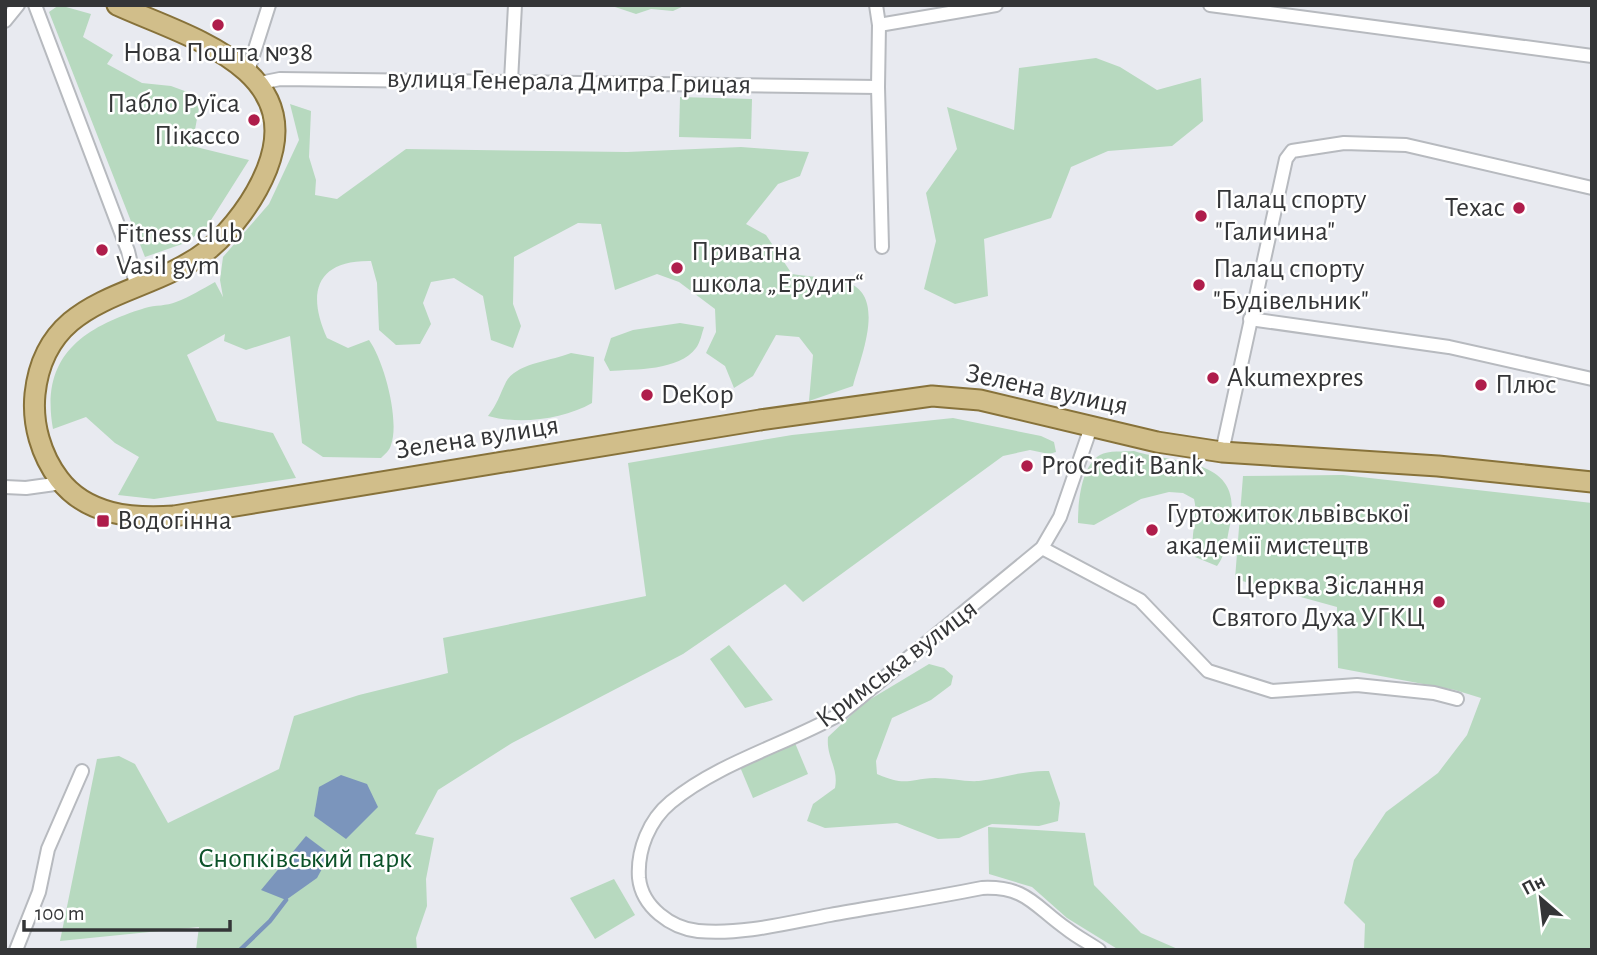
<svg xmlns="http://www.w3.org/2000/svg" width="1597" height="955" font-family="'Alegreya Sans',sans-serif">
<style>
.green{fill:#b7d9bf}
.water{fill:#7b95bc}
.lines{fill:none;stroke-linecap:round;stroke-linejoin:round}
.stream{stroke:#7b95bc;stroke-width:4.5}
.street-casing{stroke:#b7babf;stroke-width:16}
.primary-casing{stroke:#87723a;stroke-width:23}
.street{stroke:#fff;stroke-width:12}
.primary{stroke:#d1be8a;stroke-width:19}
.poi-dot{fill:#af1d4b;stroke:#fff;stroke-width:2.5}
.labels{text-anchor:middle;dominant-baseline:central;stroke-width:5;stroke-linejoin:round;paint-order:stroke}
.poi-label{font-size:28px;fill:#343537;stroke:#fff;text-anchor:start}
.street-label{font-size:28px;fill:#343537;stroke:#fff}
.park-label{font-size:28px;fill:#0c5229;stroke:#fff}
</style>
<rect width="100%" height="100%" fill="#e8eaf0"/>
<g class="green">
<path d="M59,5L91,14L83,37L113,55L107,64L142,83L171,86L201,97L192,146L249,160L206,228L185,243L145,257L49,12Z"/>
<path d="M609,5H686L673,11L651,9L636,14Z"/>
<path d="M1096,58L1120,67L1157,90L1201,78L1203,121L1172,146L1108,151L1071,167L1051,218L984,239L988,296L955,304L924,289L936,241L926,193L957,149L947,107L1014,130L1019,68Z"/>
<path d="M680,97L752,99L751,139L679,137Z"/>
<path d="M290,104L311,111L309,157L316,180L315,195L337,199L406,149L627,152L741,147L809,152L800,176L778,184L746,224L766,235L792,274C809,277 829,277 846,282C888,295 860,358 853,386L809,401L813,355L799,337L776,335L753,376L734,388L725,366L706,353L716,332L715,309L679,282L657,274L615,290L601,224L578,223L514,257L513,304L521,326L513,348L491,340L483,296L454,278L431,282L423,303L431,324L420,344L396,345L379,330L377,283L371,261C315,260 307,294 327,338L348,348L369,340C384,361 400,420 391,445C390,450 385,454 381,458L323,457L302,443L290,336L246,350L224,341L225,334L187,355L217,421L273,433L296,478L154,499L118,495L139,457L115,443L86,417L53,429C40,357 81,328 145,308C155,305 167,306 176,302C190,297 202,289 215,282L223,297L220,280L223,257L269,204L299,140Z"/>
<path d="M680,323L704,327C702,333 700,343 696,348C679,371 635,369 610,371L604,360L611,338L633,330Z"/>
<path d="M571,353L594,357L592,403C564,419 520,425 488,416C497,405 500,394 506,382C516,363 552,361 571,353Z"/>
<path d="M953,418L1041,436L1054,442L1056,452L1049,454L1030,450L1003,456L803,602L785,584L683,654L512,743L438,790L415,834L434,838L426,879L427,906L416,938L417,950H196L199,927L60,941L97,759L119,756L135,764L168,823L279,769L294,716L359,695L448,673L443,638L646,596L628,463L792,435Z"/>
<path d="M1134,451C1179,465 1244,457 1230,525C1226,542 1227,552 1217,566L1195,557C1188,537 1199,519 1194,499L1183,493L1169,492L1141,499L1094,525L1078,523C1078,502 1081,466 1100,455C1108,450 1125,452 1134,451Z"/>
<path d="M1343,475L1592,503V950H1364L1365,924L1344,903L1354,860L1386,812L1438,773L1467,735L1481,698L1455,690L1338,668L1337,607L1235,579L1243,476Z"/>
<path d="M729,645L773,700L745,708L710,659Z"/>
<path d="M929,664L944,668L953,676L951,685L931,700L892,718L876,761L877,774C907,787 907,779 935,778C950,778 965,782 979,781C1003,778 1025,770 1049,771L1060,803L1058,821L1039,826L992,824L959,838L938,839L897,823L825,828L807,821L813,804L835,788C839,768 826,757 828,737L864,703Z"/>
<path d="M795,743L808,774L753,798L740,767Z"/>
<path d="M988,827L1085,833L1094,885L1141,933L1180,950H1119L1067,918L1032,887L989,874Z"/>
<path d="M614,879L635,915L595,939L570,898Z"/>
</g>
<g class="water">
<path d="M341,775L367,784L378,807L346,839L314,816L319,787Z"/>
<path d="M306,836L330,854L317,878L286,900L261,890Z"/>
</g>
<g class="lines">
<path class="stream" d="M240,950L270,921L286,900"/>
<defs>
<g id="street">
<path d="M35,5L128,251L136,285"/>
<path d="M876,5L879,25L878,87L882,247"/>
<path d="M1210,5L1592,56"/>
<path d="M5,21L18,5"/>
<path d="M879,25L996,5"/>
<path d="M248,71L269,5"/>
<path d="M511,81L515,5"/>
<path d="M260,83L280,79L878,87"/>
<path d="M1250,319L1449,347L1592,379"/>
<path d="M1091,427L1060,517L1042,548L840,714C785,745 720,762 671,802C649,820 637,850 639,878C642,907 671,928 698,931C742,935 787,923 830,915C881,906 932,898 982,888C1027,886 1034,906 1067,929C1077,937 1089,943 1099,950"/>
<path d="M1222,452L1286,159L1292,151L1344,143L1406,145L1592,188"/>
<path d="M5,487L26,488L62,483"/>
<path d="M1042,548L1140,600L1208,671L1272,691L1357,685L1434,693L1457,699"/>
<path d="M16,950L39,892L48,849L82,771"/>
</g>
<path id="primary" d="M117,5C187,37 307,67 267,169C255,199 233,229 208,250C144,300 46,291 35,394C32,424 41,455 59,479C86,515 132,519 174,516L760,420L932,396L980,400L1157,442L1222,452L1438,466L1592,482"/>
</defs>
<use href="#street" class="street-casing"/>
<use href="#primary" class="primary-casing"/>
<use href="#street" class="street"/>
<use href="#primary" class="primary"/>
</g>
<g class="poi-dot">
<circle cx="218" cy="25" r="7"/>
<circle cx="254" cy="120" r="7"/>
<circle cx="1519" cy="208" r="7"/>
<circle cx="1201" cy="216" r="7"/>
<circle cx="102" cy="250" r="7"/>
<circle cx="677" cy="268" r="7"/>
<circle cx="1199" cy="285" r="7"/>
<circle cx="1213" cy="378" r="7"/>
<circle cx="1481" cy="385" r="7"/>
<circle cx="647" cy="395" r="7"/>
<circle cx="1027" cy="466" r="7"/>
<rect x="96" y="514" width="14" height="14" rx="3.5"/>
<circle cx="1152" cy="530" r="7"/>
<circle cx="1439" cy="602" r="7"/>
</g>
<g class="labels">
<g class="poi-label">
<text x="218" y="53" text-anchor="middle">Нова Пошта №38</text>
<text x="240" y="104" text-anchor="end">Пабло Руїса<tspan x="240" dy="32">Пікассо</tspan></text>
<text x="1215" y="200">Палац спорту<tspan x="1215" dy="32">"Галичина"</tspan></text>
<text x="1505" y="208" text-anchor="end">Техас</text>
<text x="116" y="234">Fitness club<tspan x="116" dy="32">Vasil gym</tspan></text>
<text x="691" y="252">Приватна<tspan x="691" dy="32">школа „Ерудит“</tspan></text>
<text x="1213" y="269">Палац спорту<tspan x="1213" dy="32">"Будівельник"</tspan></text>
<text x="1227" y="378">Akumexpres</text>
<text x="1495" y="385">Плюс</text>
<text x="661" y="395">DeKop</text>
<text x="1041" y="466">ProCredit Bank</text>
<text x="1166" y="514">Гуртожиток львівської<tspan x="1166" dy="32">академії мистецтв</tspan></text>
<text x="117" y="521">Водогінна</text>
<text x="1425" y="586" text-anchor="end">Церква Зіслання<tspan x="1425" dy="32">Святого Духа УГКЦ</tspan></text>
</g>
<g class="street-label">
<text transform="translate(569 82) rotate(1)">вулиця Генерала Дмитра Грицая</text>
<text transform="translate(1047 390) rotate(12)">Зелена вулиця</text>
<text transform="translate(477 438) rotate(-9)">Зелена вулиця</text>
<text transform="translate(897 664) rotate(-37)">Кримська вулиця</text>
</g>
<g class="park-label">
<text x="305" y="859">Снопківський парк</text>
</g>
</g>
<rect width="1597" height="955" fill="none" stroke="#343537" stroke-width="14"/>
<g transform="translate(1541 899) rotate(332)" stroke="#ffffff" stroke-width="5" paint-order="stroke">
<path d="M0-5L12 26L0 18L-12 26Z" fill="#343537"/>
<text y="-10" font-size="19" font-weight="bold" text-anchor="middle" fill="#343537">Пн</text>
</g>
<path d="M24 920v10h206v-10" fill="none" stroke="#343537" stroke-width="3.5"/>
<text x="35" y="920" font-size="21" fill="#343537" stroke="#ffffff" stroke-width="5" paint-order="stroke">100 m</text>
</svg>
